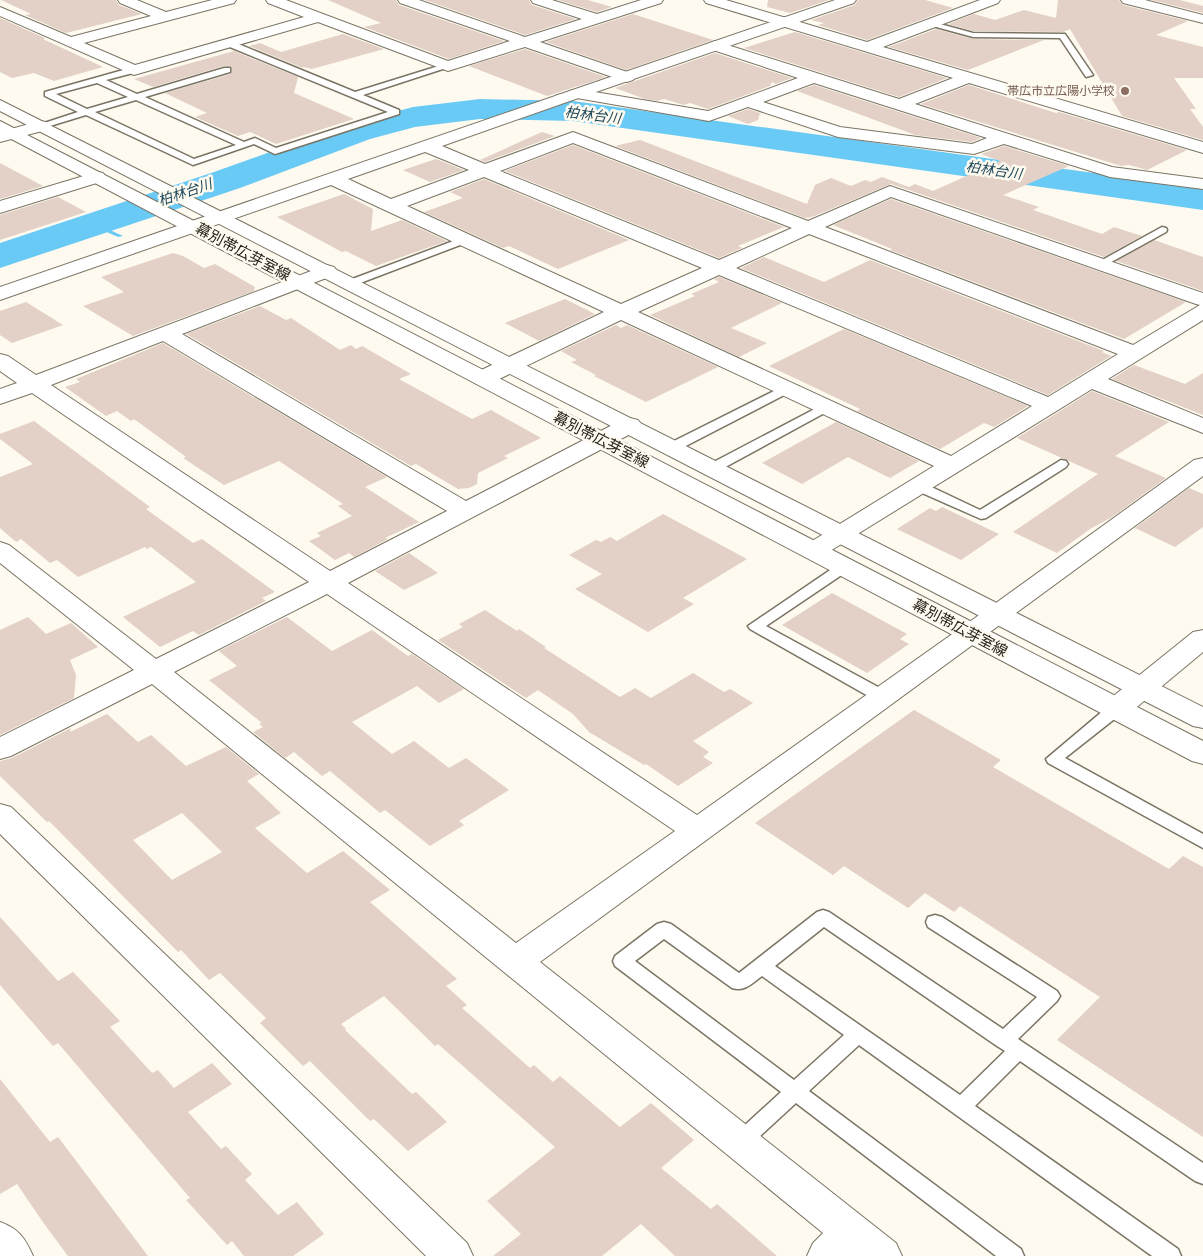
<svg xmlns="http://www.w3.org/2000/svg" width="1203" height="1256" font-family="'Work Sans','Noto Sans JP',sans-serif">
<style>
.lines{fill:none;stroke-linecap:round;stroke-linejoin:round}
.stream{fill:#69caf6;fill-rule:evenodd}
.river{fill:#69caf6;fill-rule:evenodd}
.building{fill:#e3d0c6;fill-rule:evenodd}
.service-casing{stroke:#7a7464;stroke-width:3}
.minor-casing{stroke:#7a7464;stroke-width:2}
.tertiary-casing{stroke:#7a7464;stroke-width:2}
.primary-casing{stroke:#7a7464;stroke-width:2}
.service{fill:#fff;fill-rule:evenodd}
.minor{fill:#fff;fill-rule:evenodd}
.tertiary{fill:#fff;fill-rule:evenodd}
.primary{fill:#fff;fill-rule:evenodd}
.education-dot{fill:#8d6e63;stroke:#fefaef;stroke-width:2}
.labels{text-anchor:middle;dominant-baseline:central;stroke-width:5;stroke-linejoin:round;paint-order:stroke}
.far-education-label{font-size:12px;fill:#785e54;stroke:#fefaef;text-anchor:end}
.far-water-label{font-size:14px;font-style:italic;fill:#1d485a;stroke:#fefaef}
.street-label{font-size:15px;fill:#24221b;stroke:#fefaef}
</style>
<rect width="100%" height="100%" fill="#fefaef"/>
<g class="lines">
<path class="stream" d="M93,224H97L123,236L118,237L93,226Z"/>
<path class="river" d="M480,99L573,101L1203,188V210L573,121L480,119L415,127L370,139L240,188L0,268V243L214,172L346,125L413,107Z"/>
</g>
<g class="building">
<path d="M1,0H116L119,5L142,14L66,33L25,15L31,14Z"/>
<path d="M328,0H396L399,5L504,41L449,59L364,27L381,23Z"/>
<path d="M425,0H529L532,5L576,19L525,35Z"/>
<path d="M558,0H588L612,7L597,12Z"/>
<path d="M768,0H829L790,13L767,7Z"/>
<path d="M858,0H925L953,8L867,40L818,25L824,23L811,20L855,5Z"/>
<path d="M1058,0H1119L1123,5L1188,21L1156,35L1203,47V78H1174L1196,109H1190L1203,127V140L1122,116L1070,29L1063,32L973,31L948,24L974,14L995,20L1024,10L1056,18Z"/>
<path d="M1152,0H1180L1203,6V13Z"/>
<path d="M633,14L713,40L626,70L546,42Z"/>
<path d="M0,18L45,38L43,39L103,67L54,81L34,73L12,78L0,72Z"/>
<path d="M936,29L973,39L1044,40L968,70L889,47Z"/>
<path d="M795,32L947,78L899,97L744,48Z"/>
<path d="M343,34L384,49L312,69L303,67V68L249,46L260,43L281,52Z"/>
<path d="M525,49L606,77L547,96L469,66Z"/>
<path d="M234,51L298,77L294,93L354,119L276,144L250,132L238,136L195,117L207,113L165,93L231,74V67L223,66L153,87L134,79Z"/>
<path d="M715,53L792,78L776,84L772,82L770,86L708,109L690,103L684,105L664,99L657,101L645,99L615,88Z"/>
<path d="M814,85L981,138L972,142L915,135L797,91Z"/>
<path d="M969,85L1056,113L1059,112L1187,150L1147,170L1129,165L1121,166L921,104Z"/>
<path d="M748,109L760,113L758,120L748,124L728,116Z"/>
<path d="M542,132L555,136L485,162L480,160Z"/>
<path d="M640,140L807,204L815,185L831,178L851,186L865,180L871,182L882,177L909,187L915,184L933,191L1000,161L981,154L1004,146L1069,166L1003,195L1039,207L1033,210L1102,234L1114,227L1142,236L1104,257L891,184L812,217L805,218L615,146Z"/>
<path d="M573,145L784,227L738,246L742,248L719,258L505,171Z"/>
<path d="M436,159L464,170L430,182L403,170Z"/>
<path d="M0,163L43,186L0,199Z"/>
<path d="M484,179L629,240L558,269L509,246L503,248L424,212L463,198L450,192Z"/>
<path d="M344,194L373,209L371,231L402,220L447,241L376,266L346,251L342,252L277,217Z"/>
<path d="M58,197L86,212L0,240V215Z"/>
<path d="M891,199L1186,302L1124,339L890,250L892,249L833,225Z"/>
<path d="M1154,240L1203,257V291L1116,261Z"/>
<path d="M173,253L183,256L204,268L215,264L255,287L254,291L133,336L83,306L124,292L101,277Z"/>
<path d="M764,257L824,282L870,260L1104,351L1102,352L1111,356L1048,395L741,268Z"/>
<path d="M719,277L782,303L731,328L767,343L739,357L650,315L695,296L691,294L719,282L714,279Z"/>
<path d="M565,299L595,314L539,341L505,323Z"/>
<path d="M26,302L63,325L12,343L0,335V311Z"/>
<path d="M260,306L286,320L291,318L340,350L351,345L356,349L362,346L411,374L399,379L472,419L491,410L541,438L504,456L508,458L478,473L477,484L469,488L458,489L416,464L411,466L186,334Z"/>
<path d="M616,325L621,328L627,325L718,367L646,402L594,376L596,375L571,362L577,360L561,351Z"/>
<path d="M844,329L1028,406L994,427L984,423L940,449L857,411L860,409L769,366Z"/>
<path d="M163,343L387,477L365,487L419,522L385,538L388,539L354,557L349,553L335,560L309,541L321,536L317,533L352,516L338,506L343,504L279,461L224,485L183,458L186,457L134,419L131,421L117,411L106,416L65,387L80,382L76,379Z"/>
<path d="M1134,365L1185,384L1203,373V415L1112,379Z"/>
<path d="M1092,391L1169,422L1115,456L1166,478L1112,517L1090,529L1057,553L1013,532L1098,474L1017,438Z"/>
<path d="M34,421L150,507L146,509L193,543L202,539L275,592L262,598L266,601L199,635L193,631L160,647L123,617L196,582L151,547L147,549L145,547L78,577L57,560L50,563L21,539L16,542L0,528V477L33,464L0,439V434Z"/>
<path d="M836,422L919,461L890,478L848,457L802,484L762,463Z"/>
<path d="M1189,488L1203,494V527L1175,547L1135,528Z"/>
<path d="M942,507L999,534L961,560L897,529L930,508L936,511Z"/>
<path d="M663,514L747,559L683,598L694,604L648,632L575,589L602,574L569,555L596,540L601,542L610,537L617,541Z"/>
<path d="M409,553L438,573L404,590L375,571Z"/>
<path d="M832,593L907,634L900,639L909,644L867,673L782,625Z"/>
<path d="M485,610L517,631L519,629L546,647L544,648L620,697L635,688L651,698L693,673L724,692L730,689L753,703L693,741L709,752L703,757L713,763L678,786L646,764L644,765L589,732L573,714L538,690L526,698L438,640L463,627L459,624Z"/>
<path d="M28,617L46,634L71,623L98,647L70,660L76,675L74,698L0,735V630Z"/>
<path d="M287,617L332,651L372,630L408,656L412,654L464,689L439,703L417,686L352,722L392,754L414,741L449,768L466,758L509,790L459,821L464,825L430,846L385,810L380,813L330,771L322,776L294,752L285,758L253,732L263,727L259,724L262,723L209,680L237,666L219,651Z"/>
<path d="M914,710L1001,760L993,767L1169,869L1183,856L1203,867V1137L1057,1040L1100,997L960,906L954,912L925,893L908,908L844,866L833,875L755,823Z"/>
<path d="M107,714L138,742L151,735L186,766L226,747L259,774L247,781L281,813L255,828L307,873L343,851L390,890L370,902L457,979L446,986L467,1005L462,1008L530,1068L534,1065L553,1082L560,1076L620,1127L651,1103L694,1140L661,1168L711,1209L717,1204L777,1256H675L641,1224L602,1256H493L521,1234L487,1201L555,1147L438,1044L435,1046L384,996L341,1024L346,1029L345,1030L412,1094L416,1092L447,1122L408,1151L374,1119L370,1121L310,1061L303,1066L260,1023L266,1018L220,973L209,980L181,950L178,952L49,821L47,822L0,776V761L12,758L71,728L70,732ZM182,813L222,852L172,880L133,840Z"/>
<path d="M0,917L58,981L73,972L120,1021L110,1027L152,1073L158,1070L174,1088L212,1063L232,1084L188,1112L221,1149L226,1146L252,1174L245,1180L278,1215L297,1202L324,1234L293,1256H244L232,1241L227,1245L186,1200L190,1198L58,1043L53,1046L0,985Z"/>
<path d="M0,1079L50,1142L58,1137L148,1256H68L45,1225L17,1184L0,1194Z"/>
</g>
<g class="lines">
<defs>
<g id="service">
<path d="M929,21L973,33L1065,34L1093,75L1086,77L1060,38L973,37L929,25Z"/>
<path d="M225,41H231L355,92L445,64L452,66L363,95L399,110V114L275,154L254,144L193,165L86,115L40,129L35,126L78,112L45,96V92L134,67L138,70L137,72L106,80L137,94L224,68H230V72L145,97L244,142L255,138L276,148L388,112L225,45ZM97,83L128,97L87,109L56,94ZM136,100L236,145L194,159L95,112Z"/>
<path d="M1162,227L1166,228L1167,230L1166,232L1104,266H1096L1095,264Z"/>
<path d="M464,237L469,240L468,242L355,285H347L345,283L347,281Z"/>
<path d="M786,385L790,386L792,389L790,392L678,450H668L667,447L668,444Z"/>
<path d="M826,403L832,407L830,410L718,471L713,472L706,468L708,465Z"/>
<path d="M1061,460L1066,461L1068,464L1066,467L986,518L981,519L913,489L911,486L913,483H923L980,510Z"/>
<path d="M844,563L849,564L851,567L849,570L766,626L889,693L891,697L889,701H877L750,629L748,626L839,564Z"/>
<path d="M1116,704L1122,705L1124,709L1122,713L1065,758L1203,834V848L1048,763L1046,759L1110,705Z"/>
<path d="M823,910L829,912L1003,1029L1037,997L928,927L926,922L928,917L935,915L942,917L1057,991L1060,996L1057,1001L1018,1039L1203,1163V1184L1195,1181L1020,1061L975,1106L1178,1249L1181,1256H1152L859,1045L809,1091L1021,1249L1024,1256H996L796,1103L747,1148L740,1151L733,1148L730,1142L733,1136L781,1092L615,966L613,961L615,956L657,924L664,922L671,924L739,973L817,912ZM824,927L997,1046L1005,1051L960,1095L775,966ZM664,939L732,988C745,992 752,983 762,976L844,1035L794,1080L635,961Z"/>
</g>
<g id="minor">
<path d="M118,0H137L166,12L212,0H236L234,3L84,43L135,65L304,17L268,3L266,0H286L448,61L510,41L400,3L398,0H419L525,37L582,19L533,3L531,0H552L597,14L641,0H663L661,3L540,42L633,74L635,77L633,80L627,82L525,47L448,71L318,22L134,75L0,16V7L71,37L151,16L120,3Z"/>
<path d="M704,0H726L867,42L980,0H1000L998,3L883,47L1203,142V153L969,83L915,104L1112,167L1203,179V189L1110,177L1004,144L974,154L838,137L748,107L709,121L571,97L569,94L571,91L577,89L708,111L798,78L710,49L707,46L710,43L715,41L899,99L953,78L706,3ZM814,83L987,138L972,144L840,127L763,102Z"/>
<path d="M1121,0H1145L1203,15V23L1123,3Z"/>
<path d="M561,94L567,96L569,99L567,102L442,146L485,164L573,132L808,221L890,186L1203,293V320L1108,379L1203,418V433L1092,389L822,556L813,559L804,556L800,551L804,546L934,466L621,320L491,383L483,385L475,383L472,378L475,373L604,312L331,185L0,300V287ZM573,143L792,228L719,260L500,171ZM425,152L469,170L391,199L348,179ZM484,177L702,268L621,304L407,206ZM891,197L1196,304L1200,305L1133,345L825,227ZM809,234L1118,354L1048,397L736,268ZM719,275L1032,406L951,456L638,312Z"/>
<path d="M40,121L46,122L48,126L46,130L0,142V132Z"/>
<path d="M97,172L103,173L106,177L103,181L0,213V201Z"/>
<path d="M327,265L334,267L337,271L334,275L182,334L466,501L622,420L630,418L638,420L642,425L638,430L348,583L697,815L989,608L1194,460L1203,458V476L540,962L896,1243L902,1256H807L813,1243L823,1233L152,684L11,756L0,759V737L134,670L0,563V542L9,545L156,659L309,582L32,393L0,404V389L17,383L0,371V354L8,356L36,375ZM163,341L447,511L330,571L51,385ZM327,594L675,831L516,943L174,672Z"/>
<path d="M1203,630V652L1126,716L1116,718L1106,716L1101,709L1106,702L1193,632Z"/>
<path d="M0,804L11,807L467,1243L473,1256H426L0,834Z"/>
<path d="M0,1222C19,1229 25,1238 33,1256H0Z"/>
</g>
<path id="tertiary" d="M835,0H856L854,3L567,102H555L553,99L555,96Z"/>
<g id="primary">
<path d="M0,100L1203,707V728L1193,726L0,111Z"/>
<path d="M0,121L1203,741V764L1192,761L0,133Z"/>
</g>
</defs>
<use href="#service" class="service-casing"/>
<use href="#minor" class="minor-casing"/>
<use href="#tertiary" class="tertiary-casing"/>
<use href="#primary" class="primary-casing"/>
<use href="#service" class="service"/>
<use href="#minor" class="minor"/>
<use href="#tertiary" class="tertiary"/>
<use href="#primary" class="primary"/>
</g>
<circle class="education-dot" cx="1125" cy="91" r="5"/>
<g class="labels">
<g class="far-education-label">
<text x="1115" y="91">帯広市立広陽小学校</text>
</g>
<g class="far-water-label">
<text transform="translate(593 115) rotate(7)">柏林台川</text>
<text transform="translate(994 170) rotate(8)">柏林台川</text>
<text transform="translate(185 192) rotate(-19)">柏林台川</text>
</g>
<g class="street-label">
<text transform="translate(243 252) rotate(28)">幕別帯広芽室線</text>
<text transform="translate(601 440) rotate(27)">幕別帯広芽室線</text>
<text transform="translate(960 628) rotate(28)">幕別帯広芽室線</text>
</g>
</g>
</svg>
